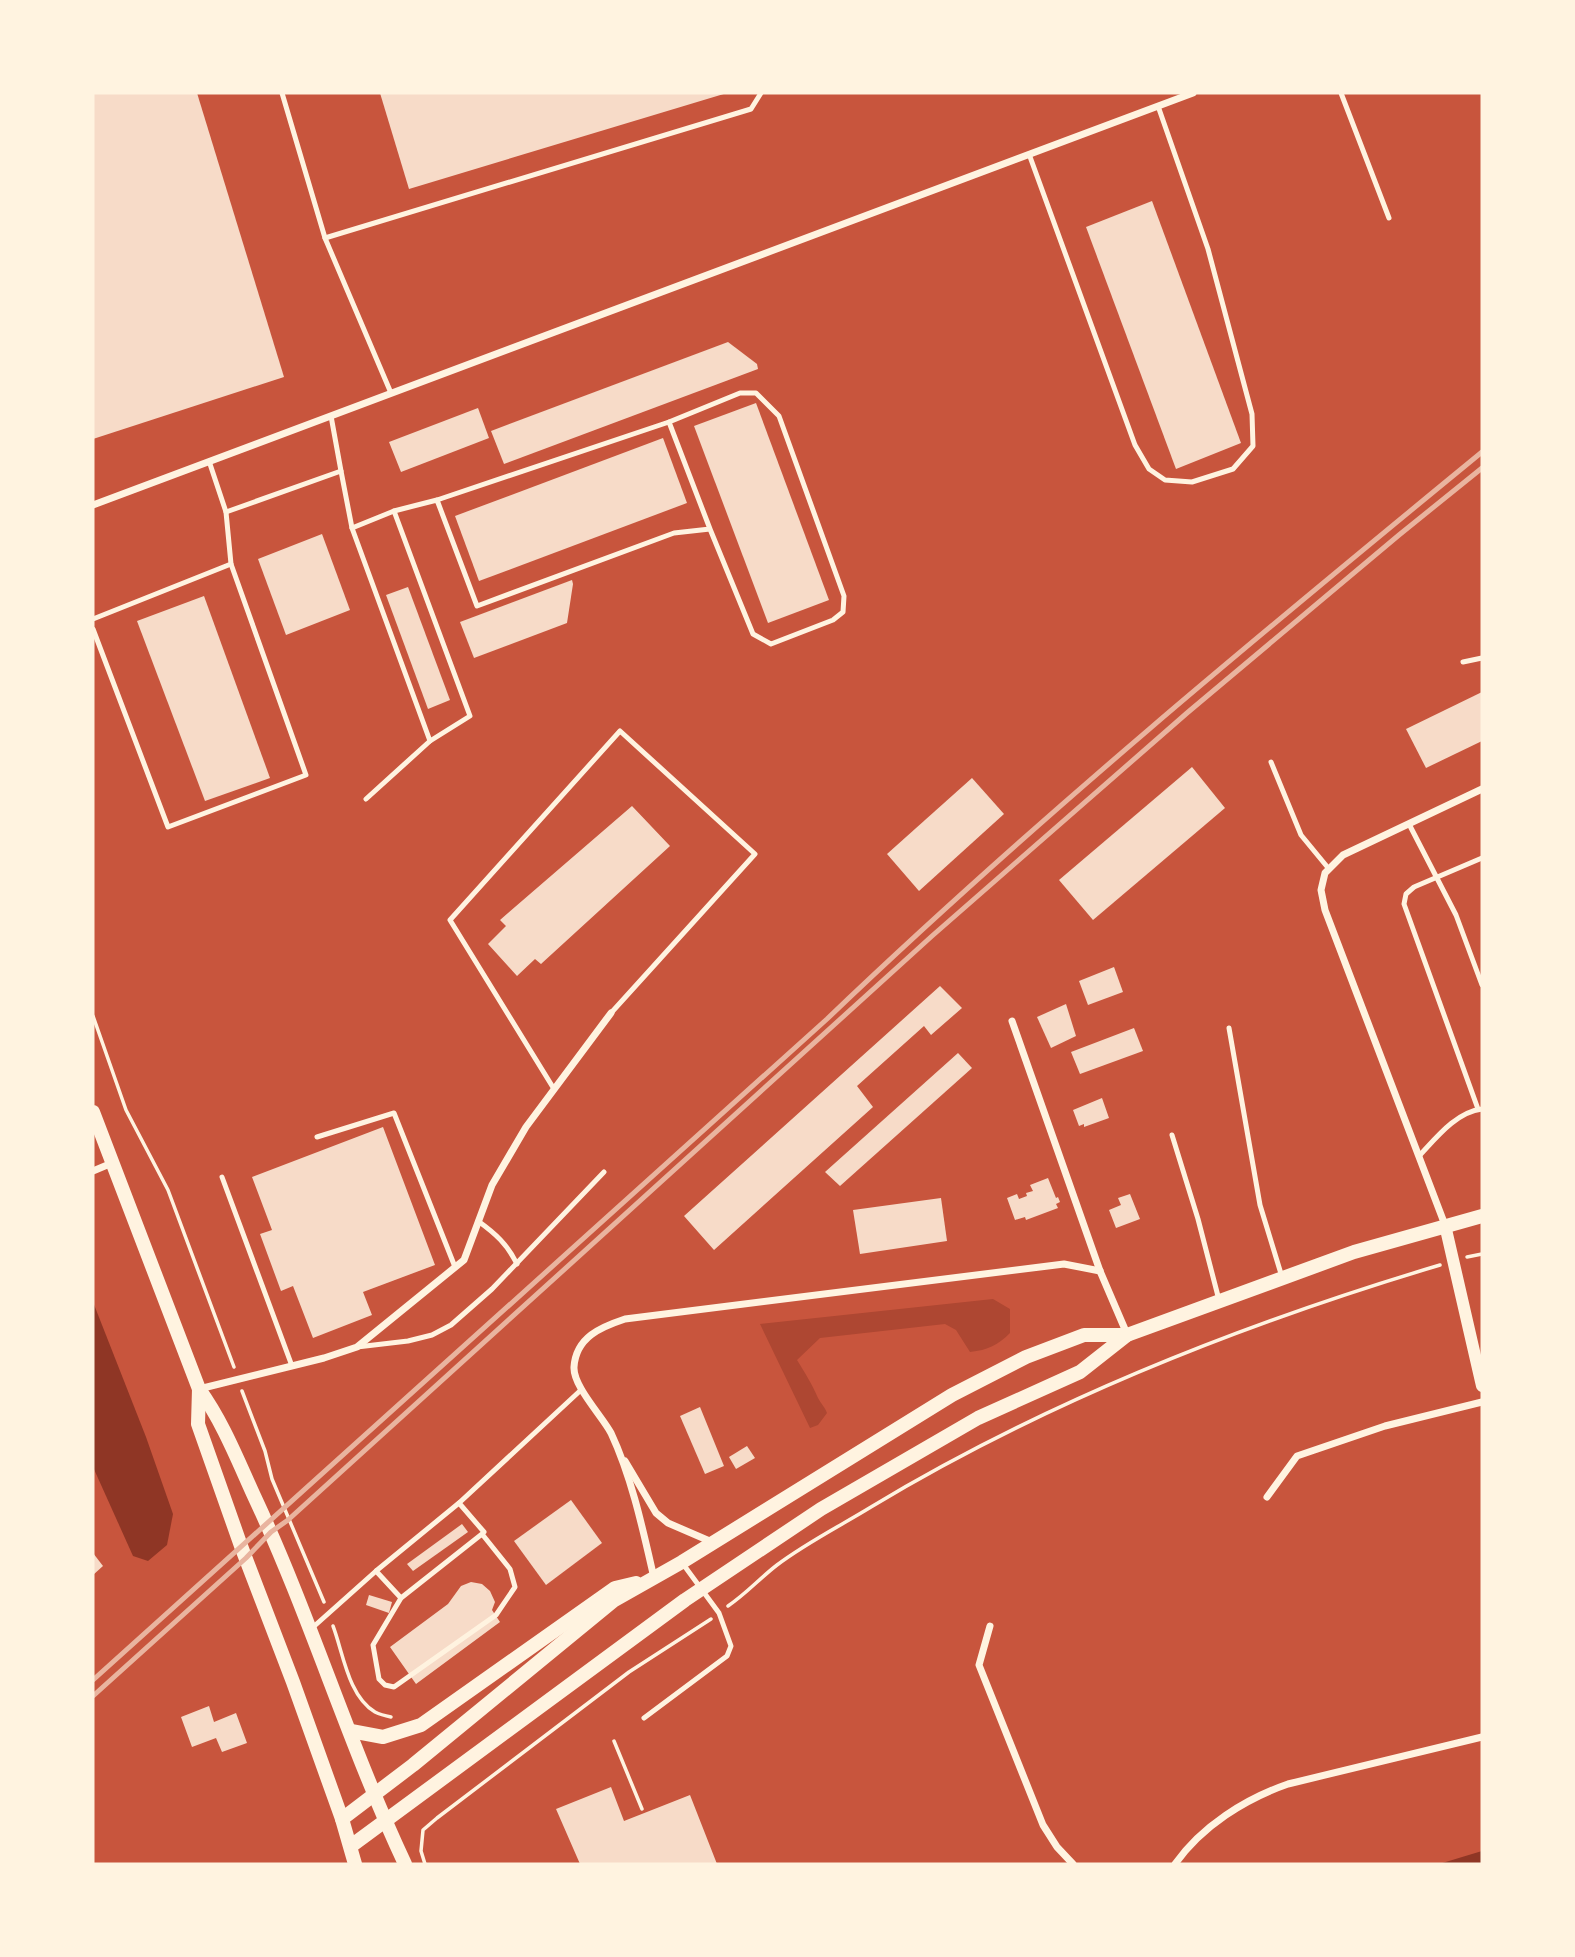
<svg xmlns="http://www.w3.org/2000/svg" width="1575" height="1957" font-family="'Roboto Condensed',sans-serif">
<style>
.green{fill:#ae4732}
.water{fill:#8f3625}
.building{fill:#f7dbc8}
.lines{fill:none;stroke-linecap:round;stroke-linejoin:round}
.path{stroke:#fff3e0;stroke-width:3.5}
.service{stroke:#fff3e0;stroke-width:5}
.minor{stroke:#fff3e0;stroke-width:7}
.tertiary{stroke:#fff3e0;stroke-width:12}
.secondary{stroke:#fff3e0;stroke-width:14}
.rail{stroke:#e9b49f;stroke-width:5}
</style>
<rect width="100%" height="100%" fill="#c8553d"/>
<path class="green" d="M993,1299L1010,1309V1333C998,1345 988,1350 970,1352L956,1330L945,1324L820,1338L797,1360C805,1373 812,1384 818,1398C821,1404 825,1407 827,1413L818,1425L810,1428L760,1324Z"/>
<g class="water">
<path d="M93,1302L146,1437L173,1514L167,1545L148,1561L133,1556L93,1467Z"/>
<path d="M1482,1851V1864H1439Z"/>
</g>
<g class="building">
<path d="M93,93H197L284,377L93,439Z"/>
<path d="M380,93H727L409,189Z"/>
<path d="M1152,201L1241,443L1176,469L1086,227Z"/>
<path d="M728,342L757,364L758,369L504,464L491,431Z"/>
<path d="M756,403L829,600L768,623L694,426Z"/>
<path d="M478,408L489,438L401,472L389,442Z"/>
<path d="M663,438L687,503L479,581L455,516Z"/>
<path d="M322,534L350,610L286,635L258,559Z"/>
<path d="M572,580L573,584L567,623L474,658L460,622Z"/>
<path d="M408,587L450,700L428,709L386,595Z"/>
<path d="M204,596L270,778L205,801L137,621Z"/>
<path d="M1482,692V741L1426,768L1406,729Z"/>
<path d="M1192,767L1225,808L1093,920L1059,880Z"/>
<path d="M972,778L1004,814L919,891L887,854Z"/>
<path d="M632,806L670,846L541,964L535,959L517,976L488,944L506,926L500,920Z"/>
<path d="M1114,967L1123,992L1088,1005L1079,981Z"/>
<path d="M940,986L962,1008L931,1035L924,1026L857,1086L873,1107L714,1250L684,1216Z"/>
<path d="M1066,1004L1076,1036L1051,1048L1037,1017Z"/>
<path d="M1134,1028L1143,1051L1080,1074L1071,1052Z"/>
<path d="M958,1053L972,1068L840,1186L825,1172Z"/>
<path d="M1102,1098L1109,1118L1084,1127V1124L1079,1126L1073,1110Z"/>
<path d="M383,1127L435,1265L363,1292L372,1315L313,1338L293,1286L281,1291L260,1234L272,1230L252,1177Z"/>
<path d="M1048,1178L1056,1198L1058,1197L1060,1202L1056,1204L1058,1208L1026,1220L1025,1217L1015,1220L1007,1198L1017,1194L1019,1199L1027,1196L1026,1193L1033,1191L1030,1185Z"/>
<path d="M1130,1194L1140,1219L1116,1228L1109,1210L1121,1205L1118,1198Z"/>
<path d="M941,1198L947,1241L860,1254L853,1210Z"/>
<path d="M700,1407L724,1466L705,1474L680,1416Z"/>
<path d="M747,1446L755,1458L736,1469L729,1457Z"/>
<path d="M571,1500L602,1543L546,1585L514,1541Z"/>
<path d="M462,1524L468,1532L413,1571L407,1564Z"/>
<path d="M93,1553L103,1566L93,1575Z"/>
<path d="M471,1582L482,1584L490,1591L495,1602L492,1610L500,1622L416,1684L390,1647L448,1604L461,1586Z"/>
<path d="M369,1595L392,1602L389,1613L366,1605Z"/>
<path d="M209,1706L214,1722L236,1713L247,1743L222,1752L216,1738L192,1747L181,1717Z"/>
<path d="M611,1787L624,1821L690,1795L717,1864H580L556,1809Z"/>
</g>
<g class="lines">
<g class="path">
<path d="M93,1016L126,1110L168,1190L234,1367"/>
<path d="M1467,1257L1482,1254"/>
<path d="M242,1391L265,1451L272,1479L324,1602"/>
<path d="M728,1606C746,1594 760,1578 777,1565C806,1543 840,1526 871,1507C1045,1402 1246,1323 1440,1265"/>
<path d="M333,1626C343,1652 348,1696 375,1712C379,1714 386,1716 391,1717"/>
<path d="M614,1741L642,1809"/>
<path d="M425,1864L421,1851L423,1830L437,1818L629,1672L711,1619"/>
</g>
<g class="service">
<path d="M282,93L325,238L391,393"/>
<path d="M1341,93L1389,218"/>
<path d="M1029,154L1135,445L1149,469L1165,480L1192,482L1233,469L1253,446L1252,414L1208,249L1158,106"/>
<path d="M325,238L751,109L761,93"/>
<path d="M341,471L352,528L430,741L366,799"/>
<path d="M437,500L669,422"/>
<path d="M394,511L437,500L477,606L674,533L710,529L753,634L771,644L833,620L843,612L844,596L779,416L756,393H740L669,422L710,529"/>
<path d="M226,512L341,471L331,416"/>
<path d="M352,528L394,511L470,716L430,741"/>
<path d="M93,619L231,564L226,512L209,461"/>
<path d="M93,629L168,827L306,775L231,564"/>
<path d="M1463,662L1482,658"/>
<path d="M1271,762L1301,835L1329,869"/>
<path d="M1409,824L1456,915L1482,985"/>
<path d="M1229,1028L1260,1205L1282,1277"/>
<path d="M554,1089L450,920L620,731L755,854L611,1013"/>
<path d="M1478,1109L1404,904L1406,894L1414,887L1482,858"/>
<path d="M1172,1135L1198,1219L1219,1300"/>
<path d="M317,1137L394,1113L455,1267"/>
<path d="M1419,1156C1436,1138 1456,1112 1482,1109"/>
<path d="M222,1177L292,1366"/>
<path d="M478,1221C496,1234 507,1244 517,1264"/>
<path d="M357,1347L408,1341L432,1335L451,1325L492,1289L604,1172"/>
<path d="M482,1534L510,1569L515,1587L496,1615L394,1687L385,1685L379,1679L373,1645L401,1598L482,1534L484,1532L459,1503L582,1389"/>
<path d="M376,1571L401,1598"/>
<path d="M311,1629L376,1571L459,1503"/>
<path d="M644,1718L727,1656L731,1646L719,1613L683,1564"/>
</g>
<g class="minor">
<path d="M93,505L1193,93"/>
<path d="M1012,1021L1100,1271L1127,1334"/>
<path d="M93,1171L112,1163"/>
<path d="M1445,1225L1325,910L1321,890L1325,873L1343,855L1482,789"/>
<path d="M199,1389L324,1358L357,1347L464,1260L492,1185L526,1127L611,1013"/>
<path d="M625,1461L656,1513L668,1523L712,1542"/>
<path d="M1267,1497L1297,1456L1385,1426L1482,1402"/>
<path d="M654,1578C643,1530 632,1478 611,1433C602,1416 573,1386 574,1367C576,1337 601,1327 625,1319L1064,1264L1100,1271"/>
<path d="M990,1626L979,1665L1043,1825L1057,1847L1073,1864"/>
<path d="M1175,1864C1202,1826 1245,1799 1288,1784L1482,1737"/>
</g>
<path class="tertiary" d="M1445,1225L1482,1386"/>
<g class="secondary">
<path d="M93,1112L199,1389C223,1422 238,1461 255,1498C311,1618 349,1745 405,1864"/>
<path d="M199,1389L198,1424L241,1546L293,1682L342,1819L355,1864"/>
<path d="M351,1731L383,1737L421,1725L615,1588L636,1583"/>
<path d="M342,1819L413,1765L613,1601L682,1562L952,1395L1026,1357L1084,1335H1127"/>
<path d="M351,1846L685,1600L821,1509L978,1418L1080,1372L1127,1335L1354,1252L1482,1216"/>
</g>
<g class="rail">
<path d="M93,1680L827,1019C1036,819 1259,635 1482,452"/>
<path d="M93,1696L246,1558L271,1532L288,1520L932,936L1187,713L1399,535L1482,468"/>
</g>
</g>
<rect width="1575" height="1957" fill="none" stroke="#fff3e0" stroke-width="189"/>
</svg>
